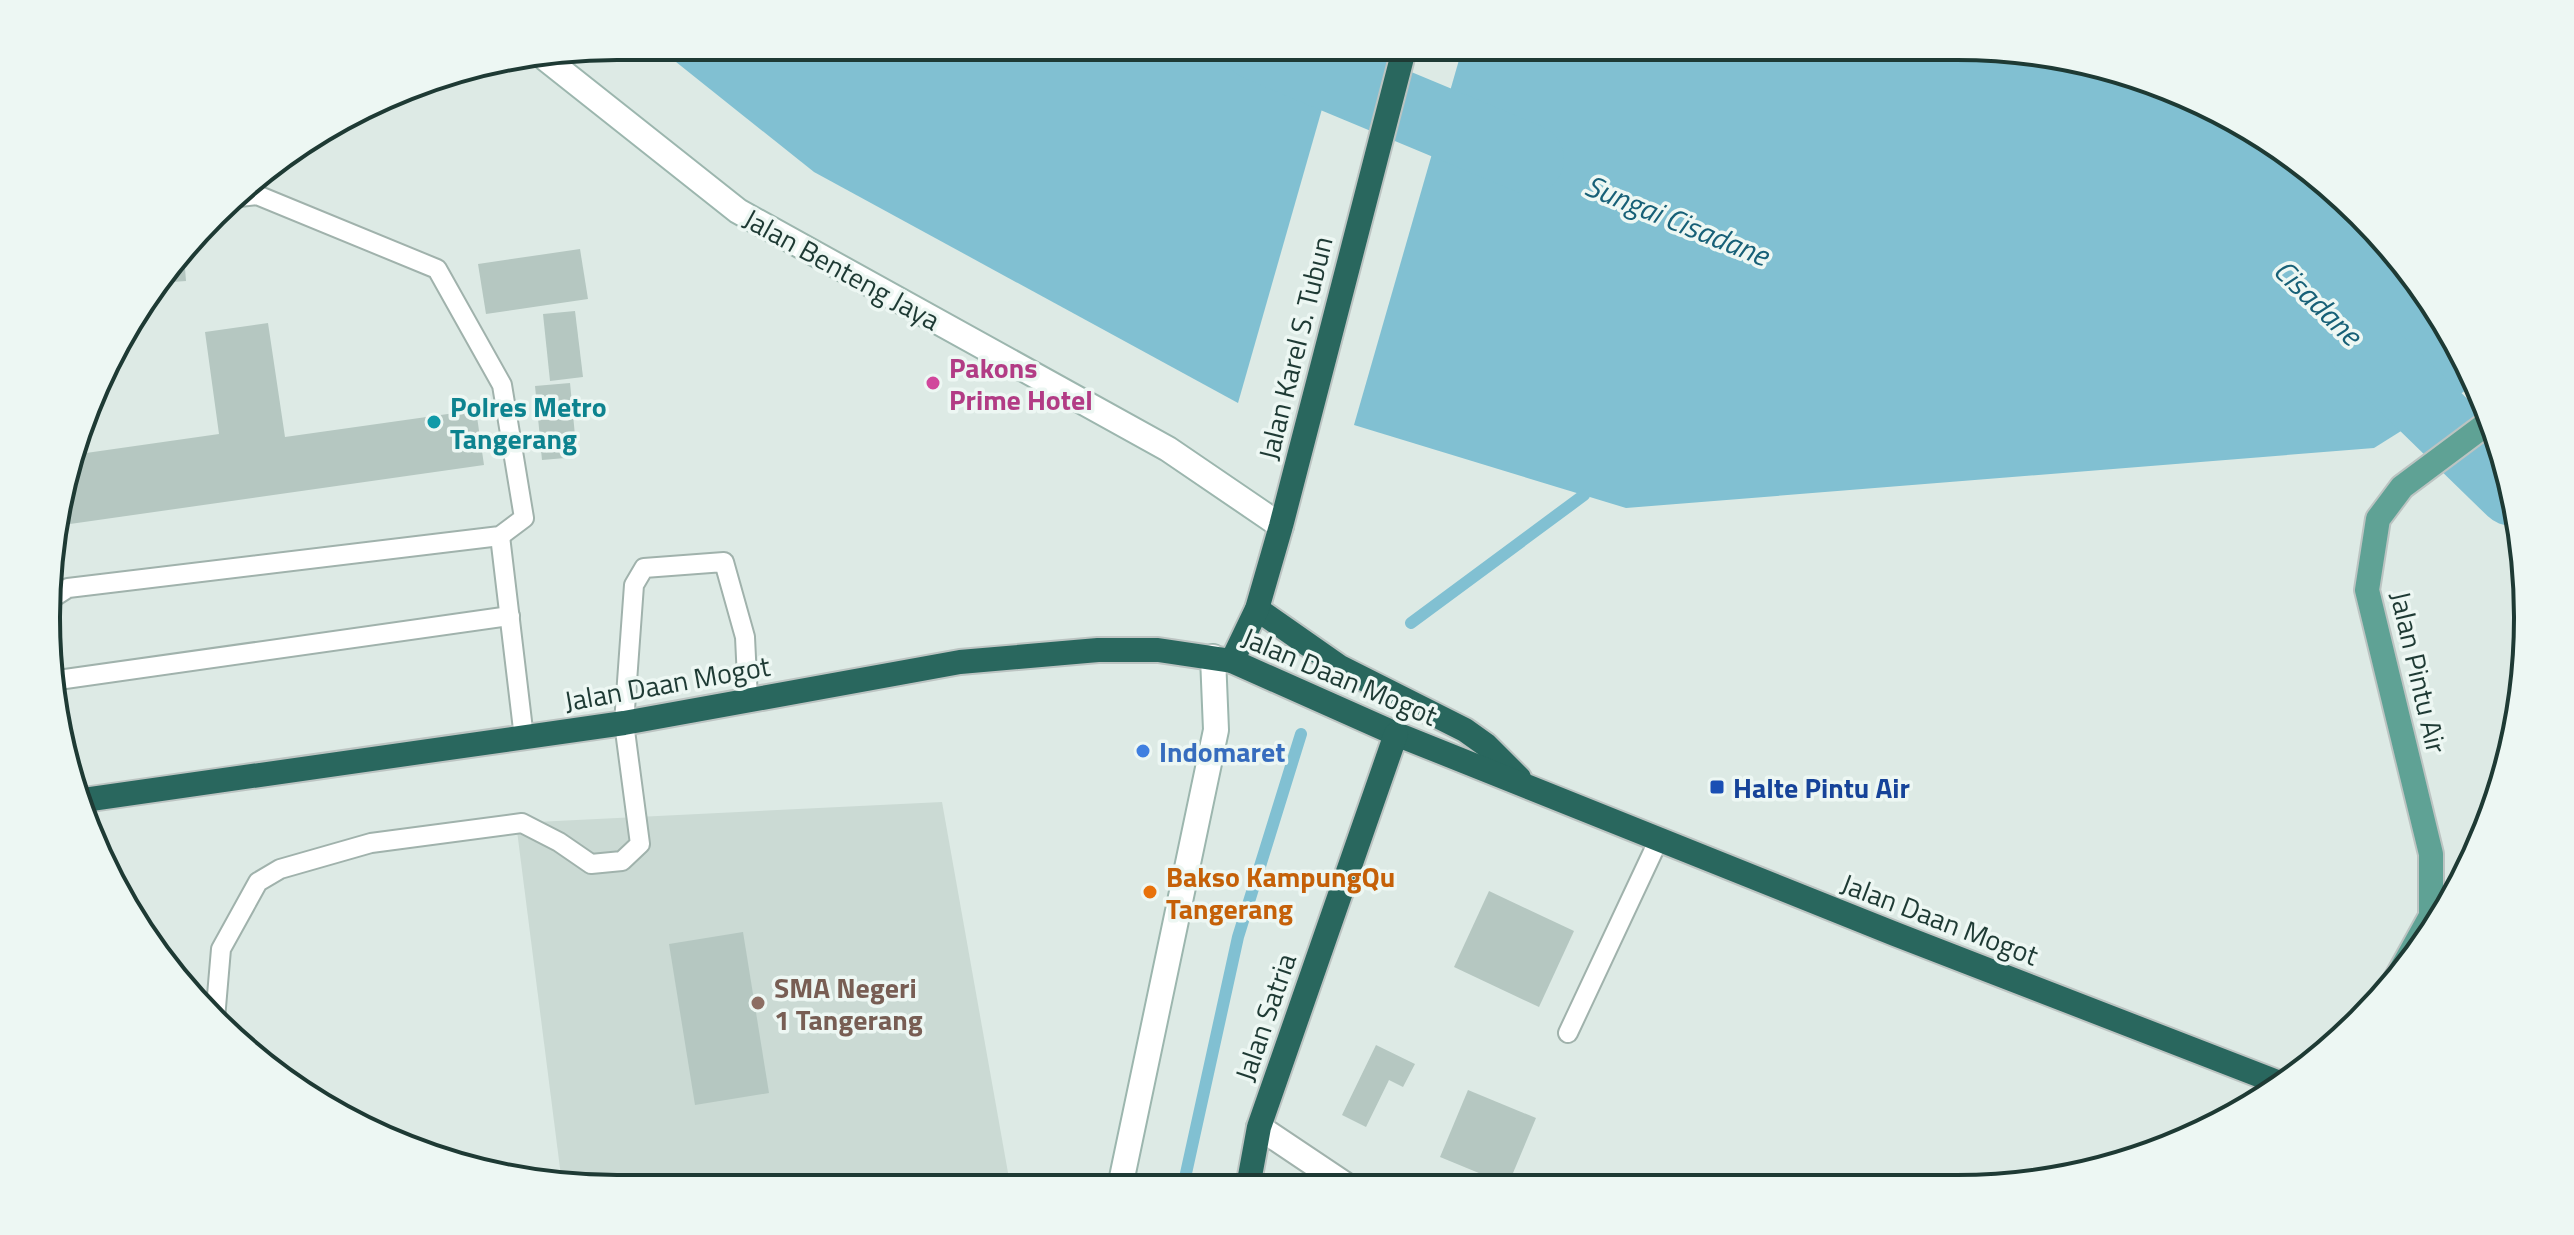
<svg xmlns="http://www.w3.org/2000/svg" width="2574" height="1235" font-family="'Titillium Web',sans-serif">
<style>
.built{fill:#cbdad4}
.water{fill:#81c0d2}
.lines{fill:none;stroke-linecap:round;stroke-linejoin:round}
.stream{stroke:#81c0d2;stroke-width:12}
.river{stroke:#81c0d2;stroke-width:70}
.building{fill:#b5c7c1}
.lane-casing{stroke:#a0b2ac;stroke-width:22}
.street-casing{stroke:#a0b2ac;stroke-width:28}
.secondary-casing{stroke:#9cb6ae;stroke-width:28}
.primary-casing{stroke:#bcc4c2;stroke-width:28}
.highway-casing{stroke:#bcc4c2;stroke-width:28}
.lane{stroke:#fff;stroke-width:18}
.street{stroke:#fff;stroke-width:24}
.secondary{stroke:#fff;stroke-width:24}
.primary{stroke:#5fa295;stroke-width:24}
.highway{stroke:#29675e;stroke-width:24}
.hotel-dot{fill:#d1479c;stroke:#edf7f3;stroke-width:3}
.culture-dot{fill:#0f9aa8;stroke:#edf7f3;stroke-width:3}
.shop-dot{fill:#3f7fe0;stroke:#edf7f3;stroke-width:3}
.transit-dot{fill:#1a4fb4;stroke:#edf7f3;stroke-width:3}
.food-dot{fill:#e8710a;stroke:#edf7f3;stroke-width:3}
.education-dot{fill:#8d6e63;stroke:#edf7f3;stroke-width:3}
.labels{text-anchor:middle;dominant-baseline:central;stroke-width:7;stroke-linejoin:round;paint-order:stroke}
.street-label{font-size:28px;fill:#1e3a34;stroke:#edf7f3}
.hotel-label{font-size:28px;font-weight:bold;fill:#b23c85;stroke:#edf7f3;text-anchor:start}
.culture-label{font-size:28px;font-weight:bold;fill:#0d838f;stroke:#edf7f3;text-anchor:start}
.shop-label{font-size:28px;font-weight:bold;fill:#366cbe;stroke:#edf7f3;text-anchor:start}
.transit-label{font-size:28px;font-weight:bold;fill:#164399;stroke:#edf7f3;text-anchor:start}
.food-label{font-size:28px;font-weight:bold;fill:#c56008;stroke:#edf7f3;text-anchor:start}
.education-label{font-size:28px;font-weight:bold;fill:#785e54;stroke:#edf7f3;text-anchor:start}
.water-label{font-size:30px;font-style:italic;fill:#176077;stroke:#edf7f3}
.rim{fill:none;stroke:#1e3a34;stroke-width:4}
</style>
<rect width="100%" height="100%" fill="#ddeae5"/>
<path class="built" d="M942,802L1010,1184L984,1188L617,1189L562,1184L516,823Z"/>
<g class="water">
<path d="M656,46H1340L1238,403L814,172Z"/>
<path d="M1463,46H1957L2068,57L2176,90L2274,143L2361,214L2432,300L2476,384L2374,448L1626,508L1354,425Z"/>
</g>
<g class="lines">
<g class="stream">
<path d="M1411,623L1584,495"/>
<path d="M1183,1187L1238,937L1301,734"/>
</g>
<g class="river">
<path d="M1258,46L1529,159"/>
<path d="M2364,347L2512,491"/>
</g>
</g>
<g class="building">
<path d="M580,249L588,299L486,314L478,264Z"/>
<path d="M184,255L186,281L158,283L162,280Z"/>
<path d="M575,311L583,377L550,381L543,314Z"/>
<path d="M268,323L285,437L476,410L484,465L56,526L57,506L72,455L219,434L205,332Z"/>
<path d="M570,383L577,457L542,460L535,386Z"/>
<path d="M1489,891L1574,931L1539,1007L1454,967Z"/>
<path d="M743,932L769,1093L695,1105L669,944Z"/>
<path d="M1376,1045L1415,1064L1403,1087L1389,1080L1366,1127L1342,1115Z"/>
<path d="M1468,1090L1536,1118L1508,1185L1440,1157Z"/>
</g>
<g class="lines">
<defs>
<g id="lane">
<path d="M500,536L524,738"/>
<path d="M54,597L68,588L500,536L524,518L502,385L437,269L257,195L239,197"/>
<path d="M51,681L510,616"/>
<path d="M215,1019L221,949L258,882L280,869L371,843L522,823L559,842L591,864L622,861L640,844L624,723L634,585L644,568L724,562L745,637L748,700"/>
<path d="M1568,1033L1659,839"/>
</g>
<path id="street" d="M1259,1127L1347,1186"/>
<g id="secondary">
<path d="M545,58L738,211L1168,449L1281,526"/>
<path d="M1120,1187L1216,730L1213,657"/>
</g>
<path id="primary" d="M2396,979L2431,916V854L2367,590L2378,519L2402,487L2481,428L2492,423"/>
<g id="highway">
<path d="M1257,609L1340,667L1465,730L1486,745L1519,778"/>
<path d="M1232,661L1257,609L1281,526L1405,46"/>
<path d="M84,800L624,723L960,662L1098,650H1158L1232,661L1396,734L1895,934L2282,1084"/>
<path d="M1248,1187L1259,1127L1396,734"/>
</g>
</defs>
<use href="#lane" class="lane-casing"/>
<use href="#street" class="street-casing"/>
<use href="#secondary" class="secondary-casing"/>
<use href="#primary" class="primary-casing"/>
<use href="#highway" class="highway-casing"/>
<use href="#lane" class="lane"/>
<use href="#street" class="street"/>
<use href="#secondary" class="secondary"/>
<use href="#primary" class="primary"/>
<use href="#highway" class="highway"/>
</g>
<circle class="hotel-dot" cx="933" cy="383" r="8"/>
<circle class="culture-dot" cx="434" cy="422" r="8"/>
<circle class="shop-dot" cx="1143" cy="751" r="8"/>
<rect class="transit-dot" x="1709" y="779" width="16" height="16" rx="4"/>
<circle class="food-dot" cx="1150" cy="892" r="8"/>
<circle class="education-dot" cx="758" cy="1003" r="8"/>
<g class="labels">
<g class="street-label">
<text transform="translate(842 269) rotate(29)">Jalan Benteng Jaya</text>
<text transform="translate(1295 348) rotate(-76)">Jalan Karel S. Tubun</text>
<text transform="translate(2419 672) rotate(77)">Jalan Pintu Air</text>
<text transform="translate(1340 676) rotate(23)">Jalan Daan Mogot</text>
<text transform="translate(667 683) rotate(-10)">Jalan Daan Mogot</text>
<text transform="translate(1940 919) rotate(21)">Jalan Daan Mogot</text>
<text transform="translate(1265 1017) rotate(-71)">Jalan Satria</text>
</g>
<g class="hotel-label">
<text x="949" y="367">Pakons<tspan x="949" dy="32">Prime Hotel</tspan></text>
</g>
<g class="culture-label">
<text x="450" y="406">Polres Metro<tspan x="450" dy="32">Tangerang</tspan></text>
</g>
<g class="shop-label">
<text x="1159" y="751">Indomaret</text>
</g>
<g class="transit-label">
<text x="1733" y="787">Halte Pintu Air</text>
</g>
<g class="food-label">
<text x="1166" y="876">Bakso KampungQu<tspan x="1166" dy="32">Tangerang</tspan></text>
</g>
<g class="education-label">
<text x="774" y="987">SMA Negeri<tspan x="774" dy="32">1 Tangerang</tspan></text>
</g>
<g class="water-label">
<text transform="translate(1677 220) rotate(22)">Sungai Cisadane</text>
<text transform="translate(2318 302) rotate(44)">Cisadane</text>
</g>
</g>
<path d="M0 0H2574V1235H0ZM617 60H1957A557 557 0 0 1 2514 617V618A557 557 0 0 1 1957 1175H617A557 557 0 0 1 60 618V617A557 557 0 0 1 617 60Z" fill="#edf7f3" fill-rule="evenodd"/>
<path class="rim" d="M617 60H1957A557 557 0 0 1 2514 617V618A557 557 0 0 1 1957 1175H617A557 557 0 0 1 60 618V617A557 557 0 0 1 617 60Z"/>
</svg>
